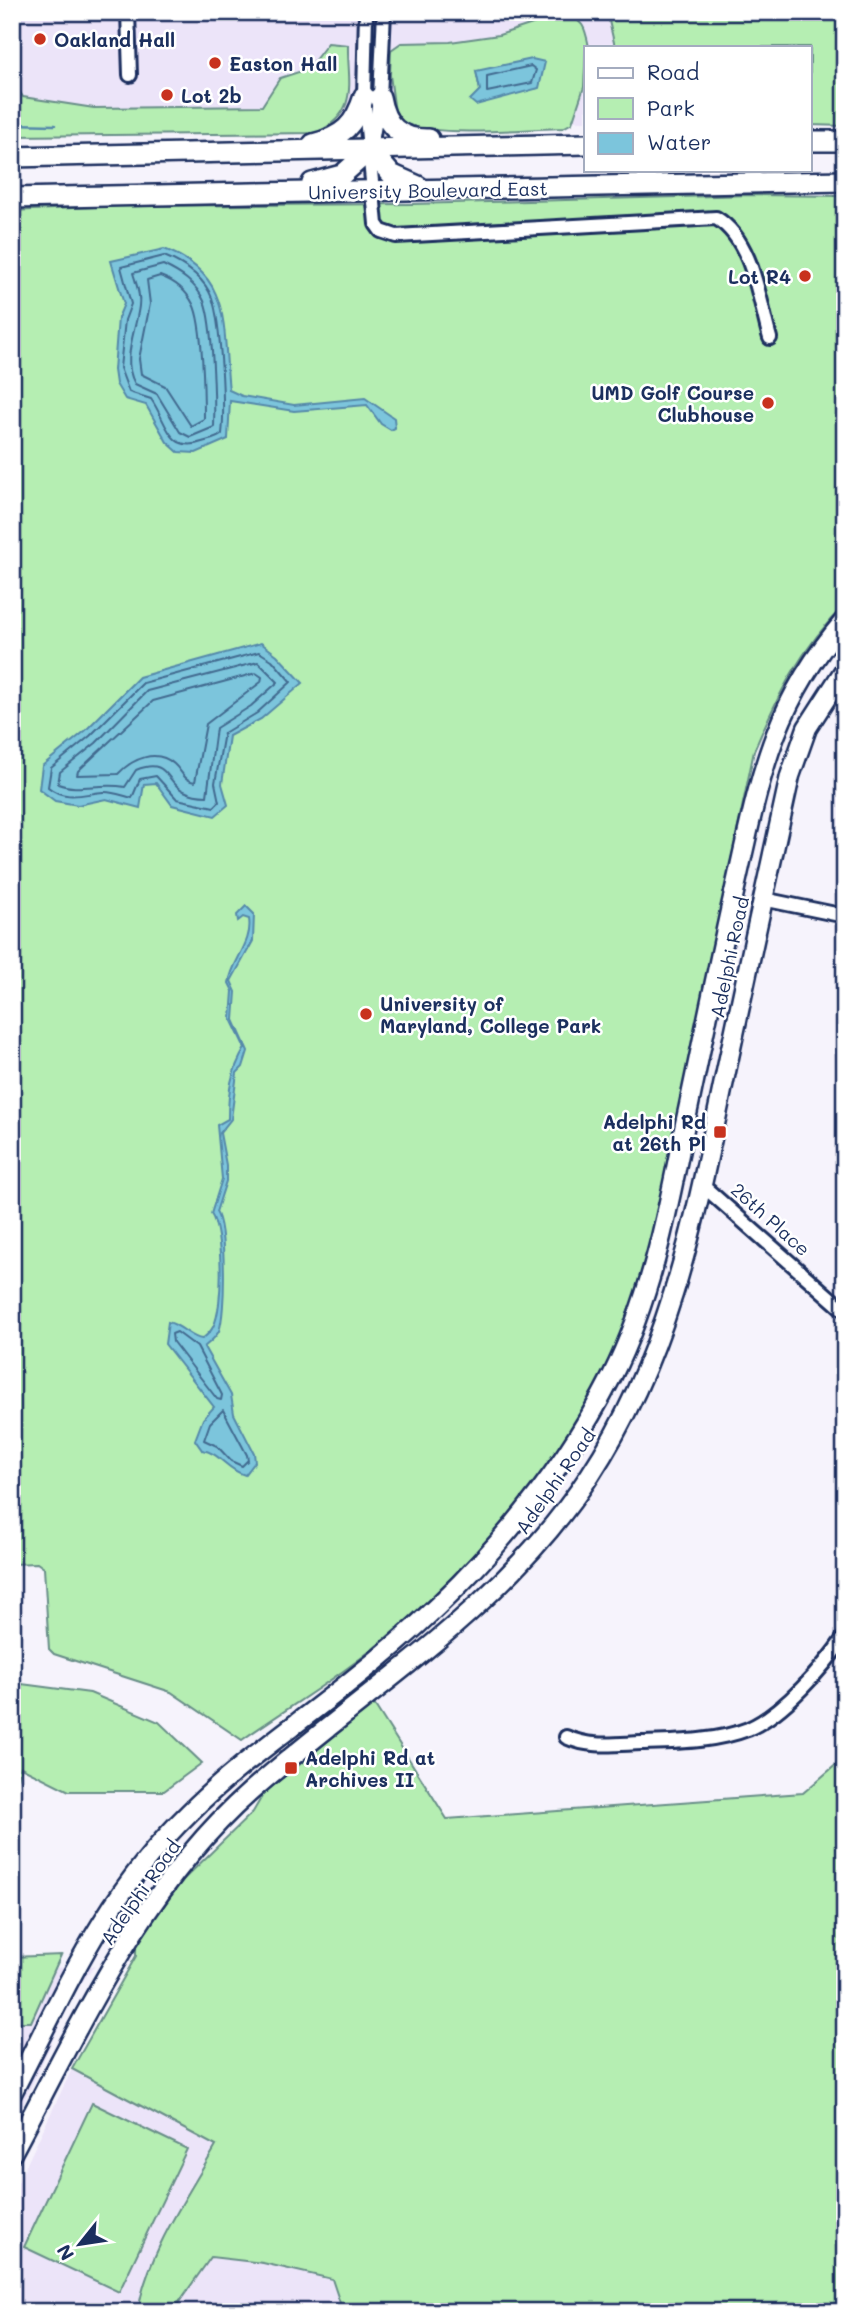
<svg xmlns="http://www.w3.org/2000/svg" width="857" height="2324" font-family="Mali,sans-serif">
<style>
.built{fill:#ece4f9}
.green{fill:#b5eeb2;stroke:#688e88;stroke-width:2;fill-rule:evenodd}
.water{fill:#7cc5dc;stroke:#5589aa;stroke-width:2}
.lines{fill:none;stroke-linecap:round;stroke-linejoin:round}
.shore{stroke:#426b90;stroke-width:2}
.stream{stroke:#5589aa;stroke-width:2.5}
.minor-casing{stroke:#1b2f5e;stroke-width:18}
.secondary-casing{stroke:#1b2f5e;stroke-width:23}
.primary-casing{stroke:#1b2f5e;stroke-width:24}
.minor{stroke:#fff;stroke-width:12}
.secondary{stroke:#fff;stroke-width:18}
.primary{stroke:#fff;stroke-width:19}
.poi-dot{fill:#c8321e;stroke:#fff;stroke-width:2.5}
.labels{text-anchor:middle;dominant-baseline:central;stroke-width:5;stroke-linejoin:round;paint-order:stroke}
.poi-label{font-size:19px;font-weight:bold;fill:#1b2f5e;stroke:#fff;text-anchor:start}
.street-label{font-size:19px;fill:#1b2f5e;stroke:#fff}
</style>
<rect width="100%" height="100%" fill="#f6f3fc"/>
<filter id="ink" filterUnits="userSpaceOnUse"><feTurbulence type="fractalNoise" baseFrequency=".0143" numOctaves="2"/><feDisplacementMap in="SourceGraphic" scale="14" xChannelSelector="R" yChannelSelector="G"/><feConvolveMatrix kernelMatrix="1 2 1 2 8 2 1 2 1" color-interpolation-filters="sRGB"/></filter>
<g filter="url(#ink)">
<g class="built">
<path d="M12,12H845L810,47H586V121L319,125L12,112Z"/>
<path d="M94,1966L75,1992L12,2128V1970Z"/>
<path d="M72,2069L216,2146L168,2230L141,2295L138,2312H12V2195Z"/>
<path d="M211,2257L263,2263L332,2279L343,2312H172Z"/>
</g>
<g class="green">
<path d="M607,12H845V126L810,125V47H615Z"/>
<path d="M563,14C584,20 585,27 589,47H586L584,87L572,123L563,128C522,129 429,139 396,120L390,75L391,50L401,43L450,42L499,35ZM476,71L538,88L471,100L480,90Z"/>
<path d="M328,43L348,45C347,80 361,112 316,133L12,136V80L23,97L94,108L262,106L280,78L308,69Z"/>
<path d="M752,195L845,196V604C801,649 778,694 754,751L653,1232C647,1255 641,1280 633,1303C589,1435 485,1555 380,1643C337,1679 287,1708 242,1740L171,1692L54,1654L49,1649L44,1568L37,1563L12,1564V211L115,206L412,204Z"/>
<path d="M14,1683L90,1693L159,1722L202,1763L164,1791H69L21,1767L12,1805Z"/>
<path d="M374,1704L447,1819L803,1793L845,1757V2312H343L332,2279L263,2263L211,2257L172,2312H138C147,2253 187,2197 216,2146L72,2069L136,1956V1943L183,1880L253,1812L264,1793Z"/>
<path d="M61,1955L31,2022H12V1957Z"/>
<path d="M92,2103L187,2149L119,2292L24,2247Z"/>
</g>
<g class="water">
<path d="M532,59L545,62L539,88L476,105L470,100L480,90L476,71Z"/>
<path d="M164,249C234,275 222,329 229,390L242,396L294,405L365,398L394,418L395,428L391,430L381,424L367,405L294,411L230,401L228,439L196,453L178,452L167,442L146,405L125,399L116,384L114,370L118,318L124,304L111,261Z"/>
<path d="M261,643L277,655L303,683L261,719L229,736L222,784L228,805L215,816L172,805L156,783L144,784L140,808L106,799L78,805L55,801L39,789L42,766L85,731L139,677Z"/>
<path d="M246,906L254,914L253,941L231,981L236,992L234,1020L248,1051L243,1067L237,1073L231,1119L220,1133L226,1165V1181L216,1212C226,1227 226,1313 219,1331C216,1337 209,1343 204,1347L231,1395L234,1414L254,1453L255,1462L245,1475C227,1470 219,1452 202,1450L195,1440L203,1419L214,1407L165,1344L168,1322C181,1325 191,1338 202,1339C206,1336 211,1331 213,1327C224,1307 223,1231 211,1214L222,1179L217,1125L228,1119C228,1090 231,1072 245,1048L231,1019L233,991L229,983C232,960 253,943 249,919L243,917L238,921L237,915Z"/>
</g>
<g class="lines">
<g class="shore">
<path d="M531,66L536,70L532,83L487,92V76Z"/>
<path d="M164,256C184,264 204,277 212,298C221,322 225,408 222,434C217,439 209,440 202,442C168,454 167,421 151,399L129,392L120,368L125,320L131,304L121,267Z"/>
<path d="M163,265C180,273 196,283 204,301C213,323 215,401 214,427L190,437L180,432L157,394L135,384C121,360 136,331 139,306C141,295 136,283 133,273Z"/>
<path d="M160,276C174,281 186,290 193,304C203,323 204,395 204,419L191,426L165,386L141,374L139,359L150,304L147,280Z"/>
<path d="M259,652L272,660L291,682L257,713L224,733L215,783L219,802L214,807L177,799L156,776L140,779L132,798C123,796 112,791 103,792C83,794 65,801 48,787L51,768L90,736L143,683Z"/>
<path d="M258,662L278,682L251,706L216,728L207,796C200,796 190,794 184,791C165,782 169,757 136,770L125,787C101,782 78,792 58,784L60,772L96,743L147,691Z"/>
<path d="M256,673L262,677L261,682L206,724L195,782C184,781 182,771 174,764C156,748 132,759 118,774L77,775L78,771L153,701Z"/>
<path d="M177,1332L197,1347L222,1395L221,1400L217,1399L173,1342L172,1334Z"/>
<path d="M223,1410L247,1455L248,1460L242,1466L231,1461L217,1446L204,1440L210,1423Z"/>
</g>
<path class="stream" d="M12,124L55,125"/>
<defs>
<g id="minor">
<path d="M128,12L130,75"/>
<path d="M366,12L364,96L376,224L381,231L396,236L716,218C753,240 759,300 770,338"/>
<path d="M373,136L380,97L384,12"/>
<path d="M763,899L845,916"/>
<path d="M702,1185L845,1311"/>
<path d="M566,1737C590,1748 615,1744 641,1743C675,1742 715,1742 748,1729C783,1714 824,1667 845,1636"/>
</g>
<g id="secondary">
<path d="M12,2093C66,1989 103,1897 189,1813C239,1763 298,1724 352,1680C459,1596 550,1498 612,1376C652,1296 668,1210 685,1124C702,1044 718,964 736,884C760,778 772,705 845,620"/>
<path d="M12,2153C79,2028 141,1888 250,1792C368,1688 503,1609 590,1475C670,1353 695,1220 724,1081C746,979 767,878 790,776L807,728L845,669"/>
</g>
<g id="primary">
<path d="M380,97C385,126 400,140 429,139"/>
<path d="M810,141H845"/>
<path d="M313,144C343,137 355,125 364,96"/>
<path d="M370,150L391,174L418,186"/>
<path d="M12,157L586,144"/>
<path d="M312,183L342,175L370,150"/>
<path d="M12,198L845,181"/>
</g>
</defs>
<use href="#minor" class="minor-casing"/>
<use href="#secondary" class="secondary-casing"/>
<use href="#primary" class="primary-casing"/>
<use href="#minor" class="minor"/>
<use href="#secondary" class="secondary"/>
<use href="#primary" class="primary"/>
</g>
</g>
<g class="poi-dot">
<circle cx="40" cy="39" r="7"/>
<circle cx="215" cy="63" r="7"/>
<circle cx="167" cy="95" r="7"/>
<circle cx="805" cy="276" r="7"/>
<circle cx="768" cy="403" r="7"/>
<circle cx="366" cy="1014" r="7"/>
<rect x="713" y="1125" width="14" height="14" rx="3.5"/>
<rect x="284" y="1761" width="14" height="14" rx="3.5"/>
</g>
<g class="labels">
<g class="poi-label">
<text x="54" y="39">Oakland Hall</text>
<text x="229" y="63">Easton Hall</text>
<text x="181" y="95">Lot 2b</text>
<text x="791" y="276" text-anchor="end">Lot R4</text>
<text x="754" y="392" text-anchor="end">UMD Golf Course<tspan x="754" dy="22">Clubhouse</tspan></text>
<text x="380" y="1003">University of<tspan x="380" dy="22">Maryland, College Park</tspan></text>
<text x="706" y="1121" text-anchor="end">Adelphi Rd<tspan x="706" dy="22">at 26th Pl</tspan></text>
<text x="305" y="1757">Adelphi Rd at<tspan x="305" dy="22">Archives II</tspan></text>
</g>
<g class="street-label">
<text transform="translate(428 190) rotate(-1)">University Boulevard East</text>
<text transform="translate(729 957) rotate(-78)">Adelphi Road</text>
<text transform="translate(771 1219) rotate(42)">26th Place</text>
<text transform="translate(555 1481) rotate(-55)">Adelphi Road</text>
<text transform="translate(140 1892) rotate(-55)">Adelphi Road</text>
</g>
</g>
<rect width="857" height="2324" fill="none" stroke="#fff" stroke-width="42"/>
<rect x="21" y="21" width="815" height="2282" fill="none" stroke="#1b2f5e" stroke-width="2.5" filter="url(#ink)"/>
<rect x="584" y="46" width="228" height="126" fill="#ffffff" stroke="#a4acbf" stroke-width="2"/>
<rect x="598" y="68" width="35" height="10" fill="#ffffff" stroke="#a4acbf" stroke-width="2"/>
<text x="647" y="80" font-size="21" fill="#1b2f5e">Road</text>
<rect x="598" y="98" width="35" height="21" fill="#b5eeb2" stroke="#a4acbf" stroke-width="2"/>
<text x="647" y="116" font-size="21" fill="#1b2f5e">Park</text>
<rect x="598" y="133" width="35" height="21" fill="#7cc5dc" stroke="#a4acbf" stroke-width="2"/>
<text x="647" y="150" font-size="21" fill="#1b2f5e">Water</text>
<g transform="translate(80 2244) rotate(240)" stroke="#ffffff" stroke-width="5" paint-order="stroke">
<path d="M0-5L12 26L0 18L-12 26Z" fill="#1b2f5e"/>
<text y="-10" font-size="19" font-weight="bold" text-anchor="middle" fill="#1b2f5e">N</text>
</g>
</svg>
